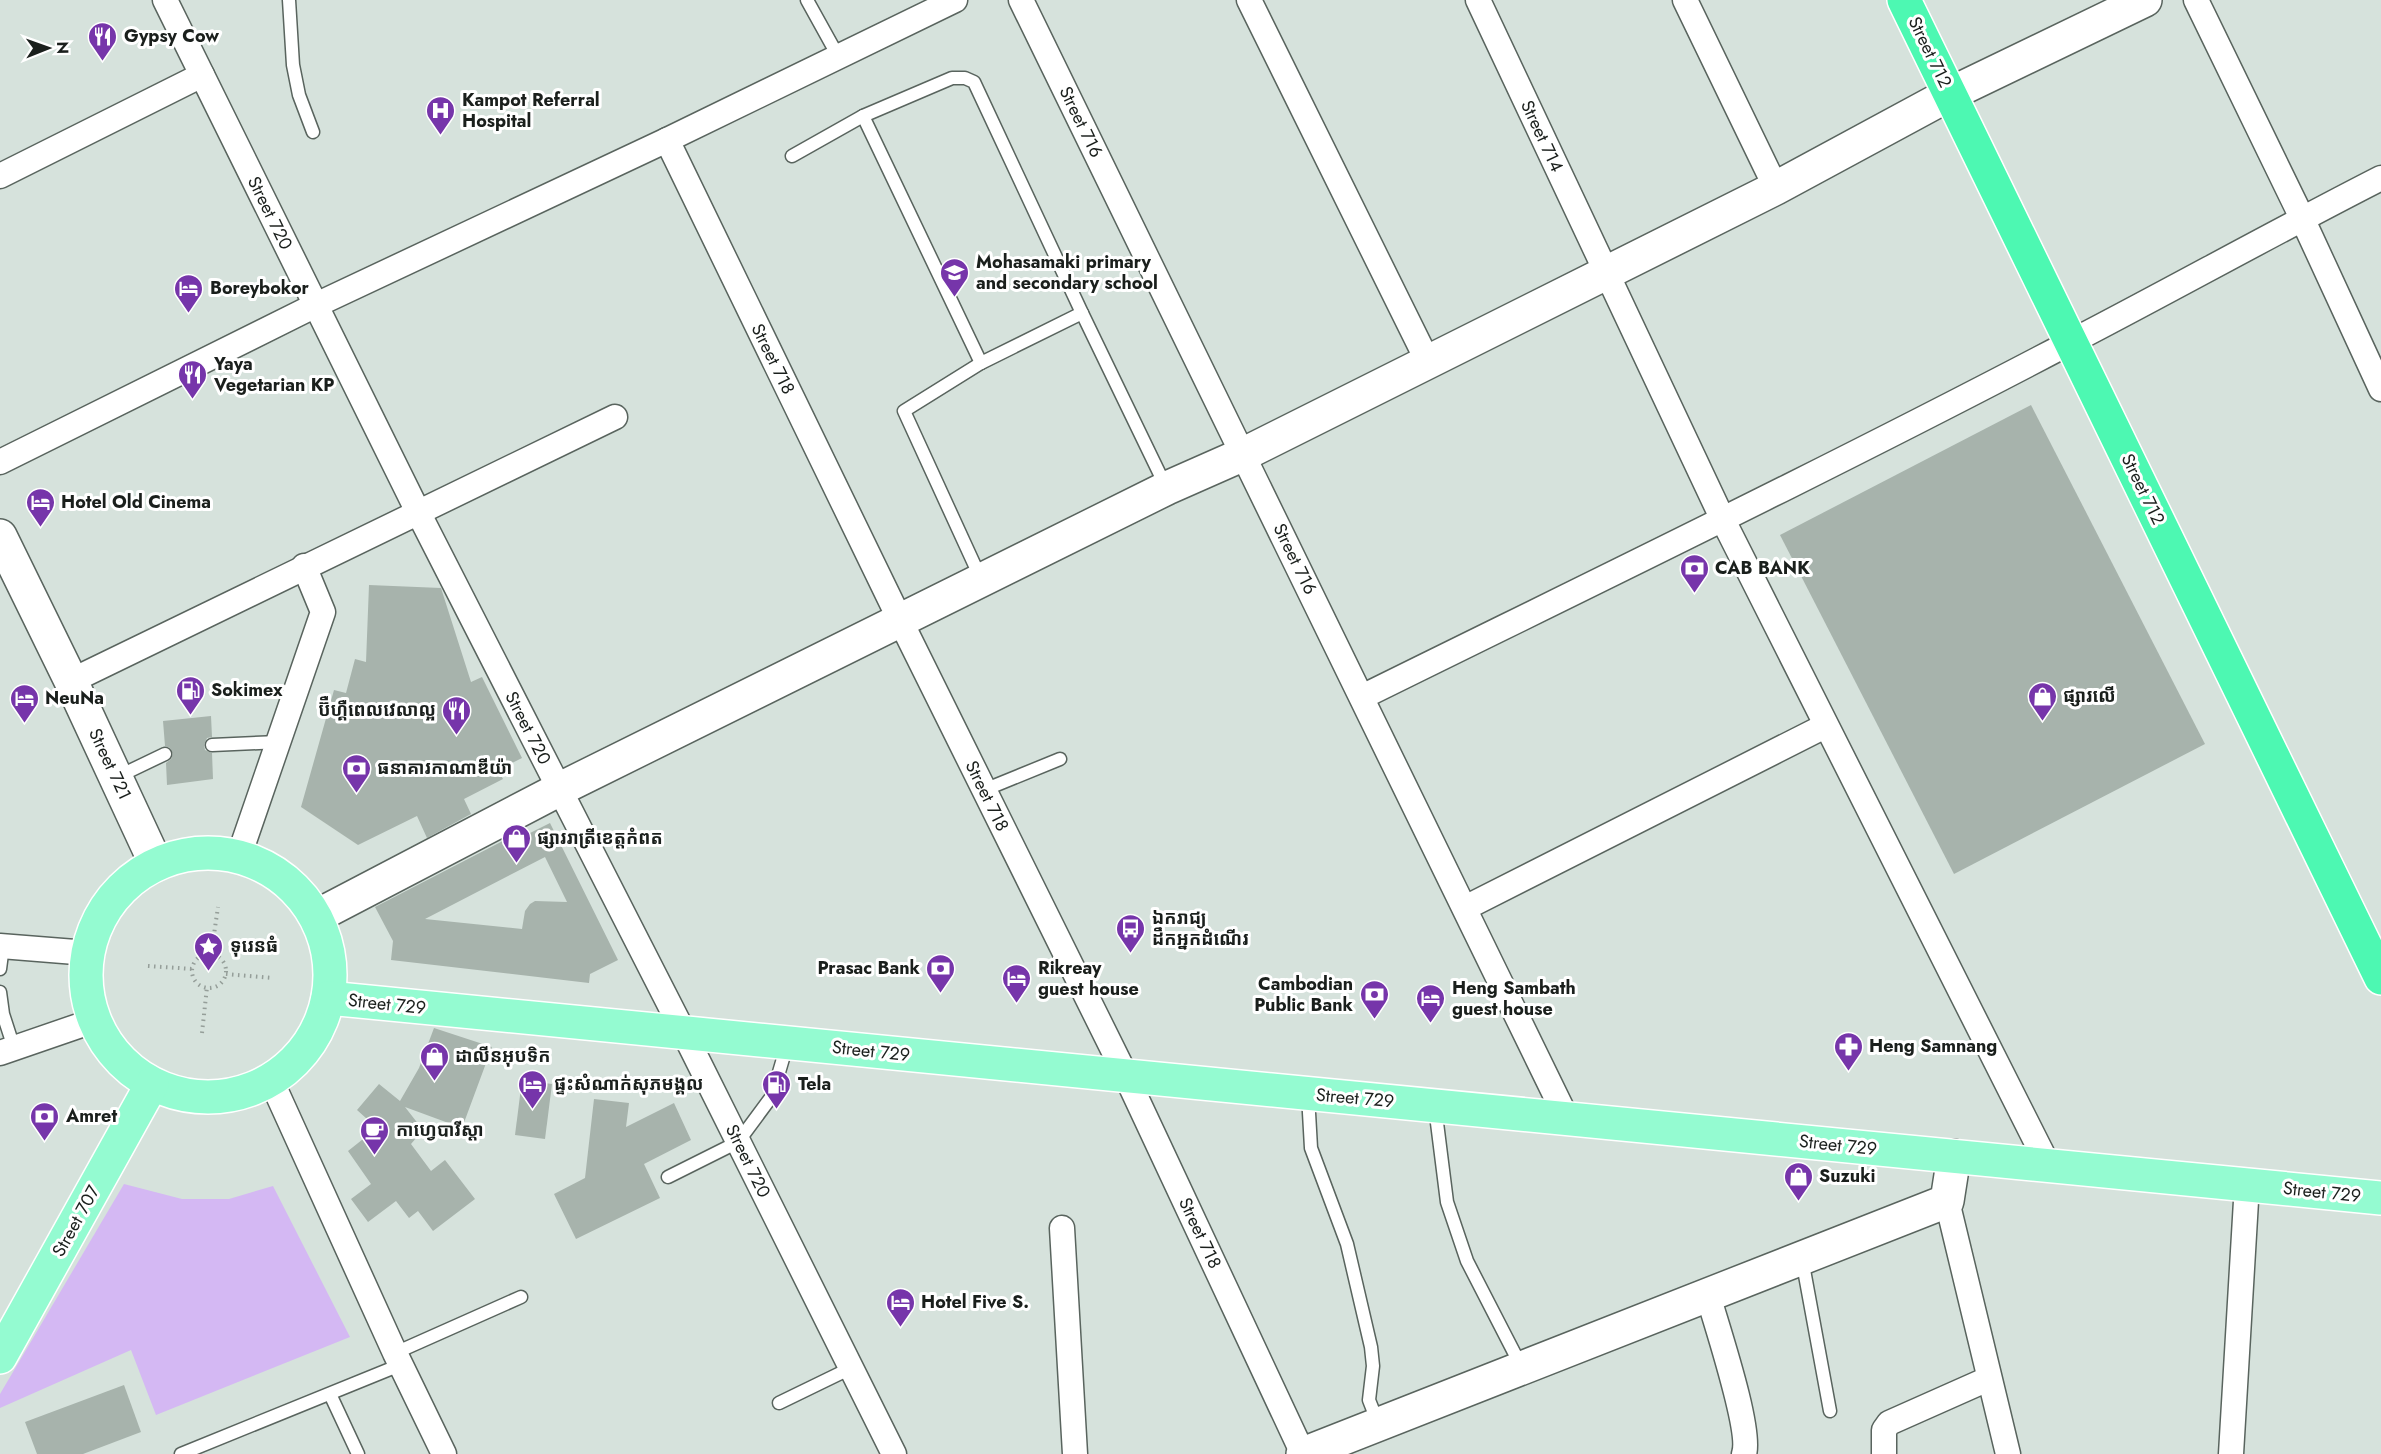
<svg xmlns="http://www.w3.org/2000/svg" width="2381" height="1454" font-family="Jost,'Noto Sans Khmer',sans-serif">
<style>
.green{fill:#d4b8f3}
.building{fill:#a7b3ac;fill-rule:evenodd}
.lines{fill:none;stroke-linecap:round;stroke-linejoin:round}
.lane-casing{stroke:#59645e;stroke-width:15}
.street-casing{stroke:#59645e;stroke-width:27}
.secondary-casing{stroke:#59645e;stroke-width:36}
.primary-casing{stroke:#fff;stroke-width:36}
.highway-casing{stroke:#fff;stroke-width:36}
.path{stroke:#959e99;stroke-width:4;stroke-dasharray:1.5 4.5;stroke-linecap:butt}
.lane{stroke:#fff;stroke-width:12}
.street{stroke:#fff;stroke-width:24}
.secondary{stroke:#fff;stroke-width:33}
.primary{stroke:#94fbd1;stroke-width:33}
.highway{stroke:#4df8b2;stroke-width:33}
.labels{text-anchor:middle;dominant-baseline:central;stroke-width:6;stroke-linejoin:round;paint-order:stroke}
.poi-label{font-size:18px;font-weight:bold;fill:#1a1f1c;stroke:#fff;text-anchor:start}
.street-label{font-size:18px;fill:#1a1f1c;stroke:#fff}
</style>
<rect width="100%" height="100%" fill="#d6e2dc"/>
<path class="green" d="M124,1184L182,1199H229L273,1186L350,1337L156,1415L131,1350L0,1408V1394Z"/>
<g class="building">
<path d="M2031,405L2205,744L1954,874L1780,535Z"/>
<path d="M369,585L441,588L471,682L482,677L522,758L498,770L503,779L464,799L471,814L427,838L417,816L358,845L301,807L334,690L346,693L355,659L366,662Z"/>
<path d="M211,716L212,737L207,738L204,745L205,750L212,753L213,779L167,785L166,763L171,759L173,754L170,748L165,746L163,721Z"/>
<path d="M550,823L618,960L590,974L589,983L391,960L393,941L375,907L526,829L528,834ZM545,857L567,902L535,901L530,904L525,911L522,929L425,919Z"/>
<path d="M434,1028L492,1047L462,1128L405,1107L423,1130L411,1144L431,1171L445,1160L475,1199L433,1231L418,1211L409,1218L396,1201L368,1222L351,1199L371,1184L348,1151L377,1128L357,1110L379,1084L400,1101L419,1068Z"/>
<path d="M522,1080L552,1084L545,1139L515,1135Z"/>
<path d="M594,1099L629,1103L626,1127L674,1103L691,1140L644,1164L660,1198L576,1239L554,1194L585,1178Z"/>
<path d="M124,1385L141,1432L83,1454H37L25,1422Z"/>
</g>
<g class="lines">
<defs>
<g id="lane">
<path d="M289,0L293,65L299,95L313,132"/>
<path d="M807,0L838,56"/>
<path d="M863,116L981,363"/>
<path d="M792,156L863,116L952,78H965L974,82L1082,313L1166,487"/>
<path d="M981,579L904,411L981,363L1082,313"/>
<path d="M212,745L279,742"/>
<path d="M117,777L165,754"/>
<path d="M984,790L1060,759"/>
<path d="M0,969L3,946"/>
<path d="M0,992L3,1014L14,1048"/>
<path d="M1308,1095L1311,1148L1347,1244L1371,1347L1373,1366L1369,1400L1378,1423"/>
<path d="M1435,1107L1447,1202L1467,1261L1521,1366"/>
<path d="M668,1177L738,1142L772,1096L787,1045"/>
<path d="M1802,1259L1830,1411"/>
<path d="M395,1353L521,1297"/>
<path d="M330,1394L358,1454"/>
<path d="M779,1403L851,1368"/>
<path d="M181,1454L400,1365"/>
</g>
<g id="street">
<path d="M165,0L418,512L684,1033L894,1454"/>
<path d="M1021,0L1567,1119"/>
<path d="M1249,0L1428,362"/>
<path d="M1478,0L1723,520L2048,1165"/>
<path d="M1685,0L1776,188"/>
<path d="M2196,0L2302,218L2381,389"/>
<path d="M667,140L900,620L1126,1076L1303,1454"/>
<path d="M0,176L202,75"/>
<path d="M0,462L316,305L667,140L955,0"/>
<path d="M71,681L615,417"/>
<path d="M1362,697C1599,580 1837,465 2071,342C2175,288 2277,231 2381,178"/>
<path d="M239,856L323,612L304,566"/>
<path d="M1465,908L1825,726"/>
<path d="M0,946L88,953"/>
<path d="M0,1053L93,1021"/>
<path d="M271,1080L395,1353L444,1454"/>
<path d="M1947,1201L2008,1454"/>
<path d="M1062,1228L1075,1454"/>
<path d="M1708,1295C1716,1324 1752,1430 1744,1454"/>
<path d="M1884,1454V1430L1889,1423L1988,1379"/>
<path d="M2231,1454L2247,1184"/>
</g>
<g id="secondary">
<path d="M0,536L71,681L156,864"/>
<path d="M317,916L560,789L1167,488L1244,454L1776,188L1950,94L2145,0"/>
<path d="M1303,1454L1947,1201L1954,1156"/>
</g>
<g id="primary">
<circle cx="208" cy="975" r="122"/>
<path d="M328,998L2381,1198"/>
<path d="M0,1357L152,1084"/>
</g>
<path id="highway" d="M1904,0L2381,978"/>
</defs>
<use href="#lane" class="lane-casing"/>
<use href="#street" class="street-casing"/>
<use href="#secondary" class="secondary-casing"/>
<use href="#primary" class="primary-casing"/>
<use href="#highway" class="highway-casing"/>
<g class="path">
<circle cx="209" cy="971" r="17"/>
<path d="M211,955L218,907"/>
<path d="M148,966L193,969"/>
<path d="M226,974L273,978"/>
<path d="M202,1033L207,987"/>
</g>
<use href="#lane" class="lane"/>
<use href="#street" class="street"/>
<use href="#secondary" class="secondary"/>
<use href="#primary" class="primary"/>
<use href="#highway" class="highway"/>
</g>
<defs>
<symbol id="restaurant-pin" viewBox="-11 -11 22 30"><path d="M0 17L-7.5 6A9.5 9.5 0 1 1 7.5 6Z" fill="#7635aa" stroke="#fff"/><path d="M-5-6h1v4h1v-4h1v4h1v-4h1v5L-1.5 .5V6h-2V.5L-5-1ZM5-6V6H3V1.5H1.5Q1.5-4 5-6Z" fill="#fff"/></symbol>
<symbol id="hospital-pin" viewBox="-11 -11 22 30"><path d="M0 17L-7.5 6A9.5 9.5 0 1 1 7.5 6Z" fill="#7635aa" stroke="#fff"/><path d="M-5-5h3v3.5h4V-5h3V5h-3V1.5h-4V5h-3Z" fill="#fff"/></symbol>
<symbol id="school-pin" viewBox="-11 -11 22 30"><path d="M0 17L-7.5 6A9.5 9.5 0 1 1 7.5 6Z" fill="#7635aa" stroke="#fff"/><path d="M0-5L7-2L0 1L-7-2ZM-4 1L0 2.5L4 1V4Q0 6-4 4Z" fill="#fff"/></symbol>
<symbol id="hotel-pin" viewBox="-11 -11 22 30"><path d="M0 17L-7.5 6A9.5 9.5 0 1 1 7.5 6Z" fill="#7635aa" stroke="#fff"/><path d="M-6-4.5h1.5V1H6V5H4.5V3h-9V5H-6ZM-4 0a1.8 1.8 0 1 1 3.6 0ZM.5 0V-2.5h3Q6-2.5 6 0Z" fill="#fff"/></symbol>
<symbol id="bank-pin" viewBox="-11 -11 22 30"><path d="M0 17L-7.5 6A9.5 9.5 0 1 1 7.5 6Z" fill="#7635aa" stroke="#fff"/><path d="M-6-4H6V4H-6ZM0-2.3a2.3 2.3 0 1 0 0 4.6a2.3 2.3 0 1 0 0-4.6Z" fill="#fff"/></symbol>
<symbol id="fuel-pin" viewBox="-11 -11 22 30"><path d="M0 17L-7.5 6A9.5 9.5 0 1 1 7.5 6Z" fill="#7635aa" stroke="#fff"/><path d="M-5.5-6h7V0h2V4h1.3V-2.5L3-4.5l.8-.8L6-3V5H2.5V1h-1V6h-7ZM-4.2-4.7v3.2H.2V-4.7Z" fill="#fff"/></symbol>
<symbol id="shop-pin" viewBox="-11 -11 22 30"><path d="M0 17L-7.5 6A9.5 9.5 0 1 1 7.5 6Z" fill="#7635aa" stroke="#fff"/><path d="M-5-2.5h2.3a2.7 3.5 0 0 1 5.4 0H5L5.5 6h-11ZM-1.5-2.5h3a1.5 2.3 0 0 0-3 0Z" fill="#fff"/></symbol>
<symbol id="bus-pin" viewBox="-11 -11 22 30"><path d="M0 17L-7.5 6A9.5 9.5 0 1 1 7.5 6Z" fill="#7635aa" stroke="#fff"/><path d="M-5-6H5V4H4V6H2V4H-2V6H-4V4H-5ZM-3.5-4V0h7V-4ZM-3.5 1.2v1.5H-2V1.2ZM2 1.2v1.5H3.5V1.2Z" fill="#fff"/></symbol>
<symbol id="sight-pin" viewBox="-11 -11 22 30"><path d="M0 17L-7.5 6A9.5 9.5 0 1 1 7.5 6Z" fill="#7635aa" stroke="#fff"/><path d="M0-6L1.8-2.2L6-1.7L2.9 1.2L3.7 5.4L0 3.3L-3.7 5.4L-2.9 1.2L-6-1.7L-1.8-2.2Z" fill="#fff"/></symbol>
<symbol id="pharmacy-pin" viewBox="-11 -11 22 30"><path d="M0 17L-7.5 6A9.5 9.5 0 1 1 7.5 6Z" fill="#7635aa" stroke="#fff"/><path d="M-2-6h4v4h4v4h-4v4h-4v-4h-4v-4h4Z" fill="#fff"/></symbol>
<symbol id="cafe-pin" viewBox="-11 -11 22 30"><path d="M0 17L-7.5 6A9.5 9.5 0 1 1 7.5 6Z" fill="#7635aa" stroke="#fff"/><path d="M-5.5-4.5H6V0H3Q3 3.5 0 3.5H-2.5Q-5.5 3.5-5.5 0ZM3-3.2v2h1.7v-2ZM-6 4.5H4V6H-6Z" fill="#fff"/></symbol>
</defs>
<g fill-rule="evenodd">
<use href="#restaurant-pin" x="86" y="20" width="33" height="45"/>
<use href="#hospital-pin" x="424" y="94" width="33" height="45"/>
<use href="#school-pin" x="938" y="256" width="33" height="45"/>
<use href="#hotel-pin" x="172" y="272" width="33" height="45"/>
<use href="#restaurant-pin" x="176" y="358" width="33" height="45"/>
<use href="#hotel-pin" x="24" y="486" width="33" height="45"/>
<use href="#bank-pin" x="1678" y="552" width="33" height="45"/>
<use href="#fuel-pin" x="174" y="674" width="33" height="45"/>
<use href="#shop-pin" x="2026" y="680" width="33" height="45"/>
<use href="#hotel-pin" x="8" y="682" width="33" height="45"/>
<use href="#restaurant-pin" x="440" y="694" width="33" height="45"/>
<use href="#bank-pin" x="340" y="752" width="33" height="45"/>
<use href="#shop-pin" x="500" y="822" width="33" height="45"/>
<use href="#bus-pin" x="1114" y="912" width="33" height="45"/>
<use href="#sight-pin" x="192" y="930" width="33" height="45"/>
<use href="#bank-pin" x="924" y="952" width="33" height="45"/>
<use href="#hotel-pin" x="1000" y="962" width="33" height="45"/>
<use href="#bank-pin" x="1358" y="978" width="33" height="45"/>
<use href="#hotel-pin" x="1414" y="982" width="33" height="45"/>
<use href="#pharmacy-pin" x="1832" y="1030" width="33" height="45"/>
<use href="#shop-pin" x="418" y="1040" width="33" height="45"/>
<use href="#hotel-pin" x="516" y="1068" width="33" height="45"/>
<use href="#fuel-pin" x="760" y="1068" width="33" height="45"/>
<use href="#bank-pin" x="28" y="1100" width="33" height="45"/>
<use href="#cafe-pin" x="358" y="1114" width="33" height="45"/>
<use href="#shop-pin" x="1782" y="1160" width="33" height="45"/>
<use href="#hotel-pin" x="884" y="1286" width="33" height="45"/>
</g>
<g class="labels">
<g class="poi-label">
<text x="124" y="36">Gypsy Cow</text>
<text x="462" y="100">Kampot Referral<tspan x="462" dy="21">Hospital</tspan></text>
<text x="976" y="262">Mohasamaki primary<tspan x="976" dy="21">and secondary school</tspan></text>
<text x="210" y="288">Boreybokor</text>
<text x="214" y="364">Yaya<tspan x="214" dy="21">Vegetarian KP</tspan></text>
<text x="61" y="502">Hotel Old Cinema</text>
<text x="1715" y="568">CAB BANK</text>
<text x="211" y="690">Sokimex</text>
<text x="2063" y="696">ផ្សារលើ</text>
<text x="45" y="698">NeuNa</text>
<text x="436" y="710" text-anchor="end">ប៊ឺហ្គឺពេលវេលាល្អ</text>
<text x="377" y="768">ធនាគារកាណាឌីយ៉ា</text>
<text x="537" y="838">ផ្សាររាត្រីខេត្តកំពត</text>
<text x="1152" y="918">ឯករាជ្យ<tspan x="1152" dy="21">ដឹកអ្នកដំណើរ</tspan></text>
<text x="230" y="946">ទុរេនធំ</text>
<text x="920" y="968" text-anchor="end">Prasac Bank</text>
<text x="1038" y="968">Rikreay<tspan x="1038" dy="21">guest house</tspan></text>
<text x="1353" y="984" text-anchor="end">Cambodian<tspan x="1353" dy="21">Public Bank</tspan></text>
<text x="1452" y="988">Heng Sambath<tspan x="1452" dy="21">guest house</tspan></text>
<text x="1869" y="1046">Heng Samnang</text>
<text x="455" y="1056">ដាលីនអុបទិក</text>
<text x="554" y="1084">ផ្ទះសំណាក់សុភមង្គល</text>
<text x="798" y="1084">Tela</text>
<text x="66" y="1116">Amret</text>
<text x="396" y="1130">កាហ្វេបារីស្តា</text>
<text x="1819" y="1176">Suzuki</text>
<text x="921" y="1302">Hotel Five S.</text>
</g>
<g class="street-label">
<text transform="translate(1930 52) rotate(64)">Street 712</text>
<text transform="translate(1081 122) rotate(64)">Street 716</text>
<text transform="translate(1542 136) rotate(65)">Street 714</text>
<text transform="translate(270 213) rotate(64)">Street 720</text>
<text transform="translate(773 359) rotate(64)">Street 718</text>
<text transform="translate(2143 489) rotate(64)">Street 712</text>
<text transform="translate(1295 559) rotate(64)">Street 716</text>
<text transform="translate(528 728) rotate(63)">Street 720</text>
<text transform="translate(110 764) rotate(65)">Street 721</text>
<text transform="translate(987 796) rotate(64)">Street 718</text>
<text transform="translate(387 1004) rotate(6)">Street 729</text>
<text transform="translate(871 1051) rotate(6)">Street 729</text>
<text transform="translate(1355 1098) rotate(5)">Street 729</text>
<text transform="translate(1838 1145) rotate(6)">Street 729</text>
<text transform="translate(748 1161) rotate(64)">Street 720</text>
<text transform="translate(2322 1192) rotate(6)">Street 729</text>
<text transform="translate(76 1221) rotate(-61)">Street 707</text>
<text transform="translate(1200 1233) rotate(65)">Street 718</text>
</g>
</g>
<g transform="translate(48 48) rotate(89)" stroke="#ffffff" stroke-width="4.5" paint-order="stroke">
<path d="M0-4.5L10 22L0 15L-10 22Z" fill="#1a1f1c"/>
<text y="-9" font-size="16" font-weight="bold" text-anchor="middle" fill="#1a1f1c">N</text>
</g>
</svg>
